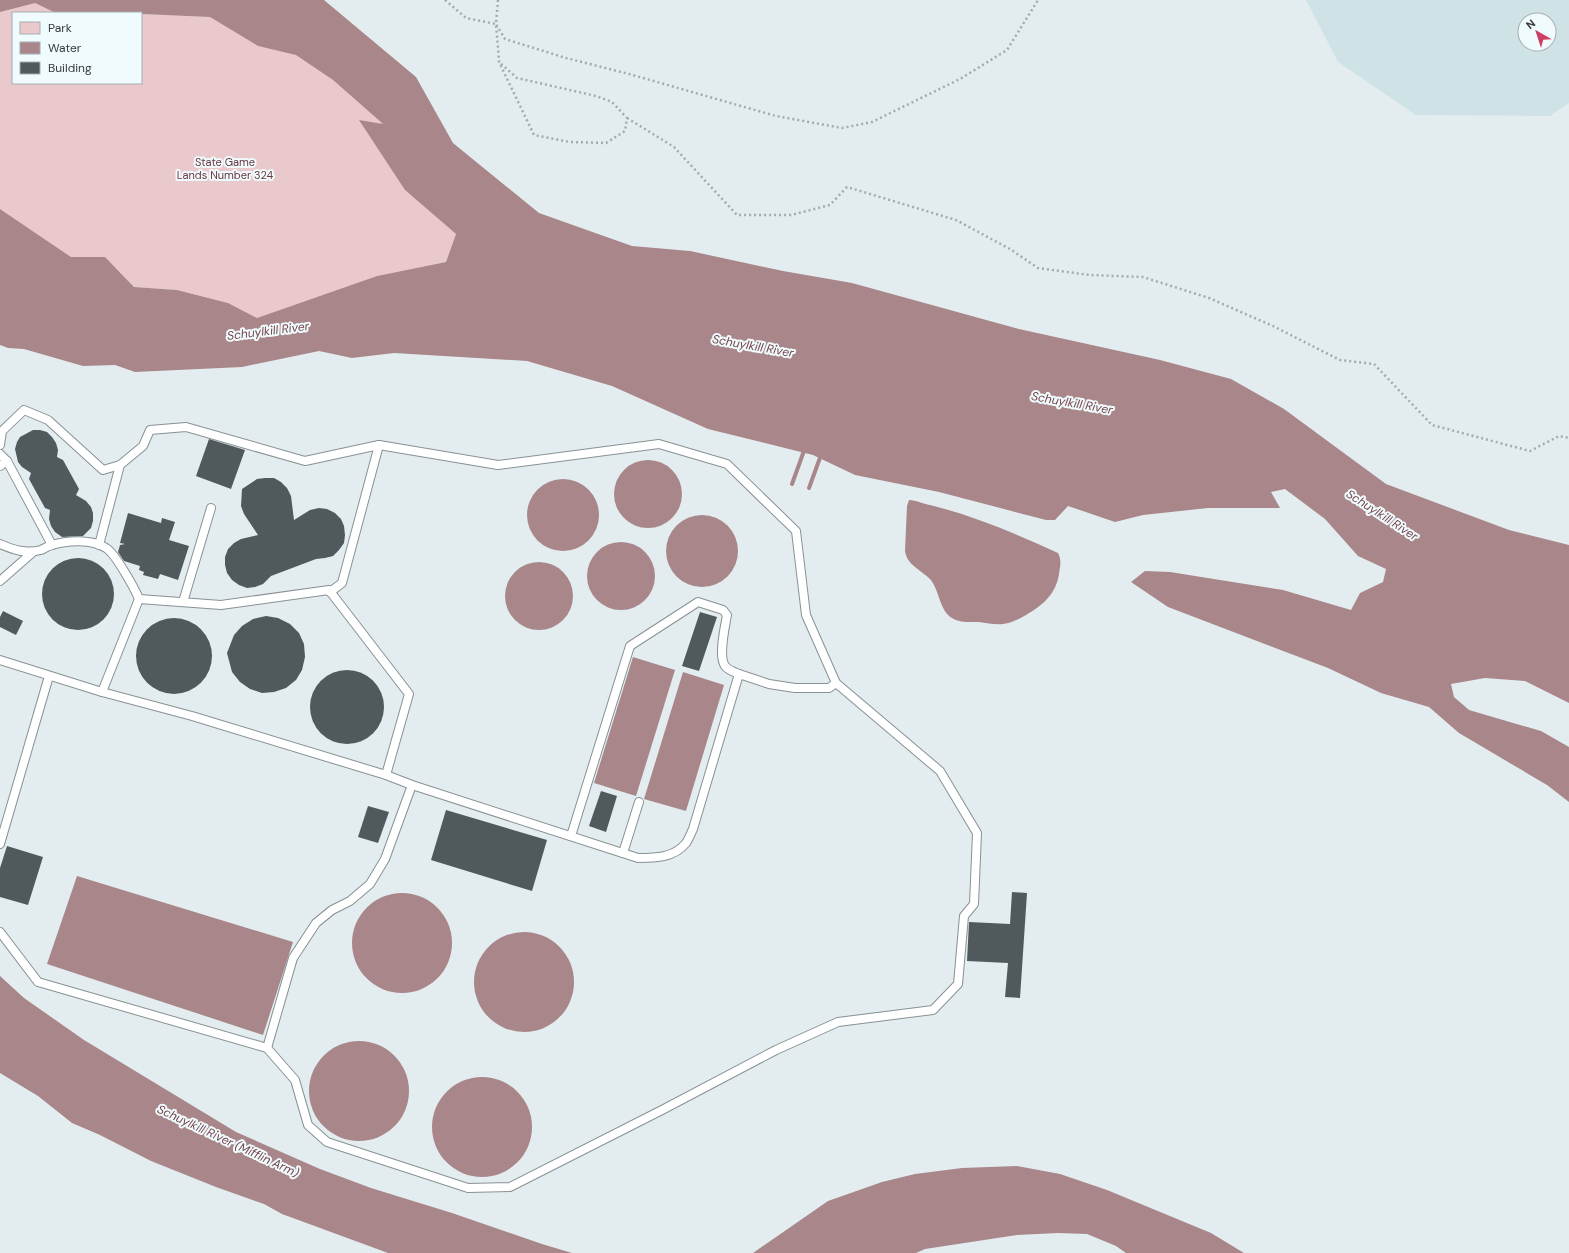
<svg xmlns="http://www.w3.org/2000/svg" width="1569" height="1253" font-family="'DM Sans',sans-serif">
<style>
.built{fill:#cfe3e6;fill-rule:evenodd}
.green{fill:#eac9cd}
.water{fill:#a8868a}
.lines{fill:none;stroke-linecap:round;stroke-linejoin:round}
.stream{stroke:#a8868a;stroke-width:4}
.building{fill:#50595b}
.lane-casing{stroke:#889194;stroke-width:10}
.path{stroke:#a2aaac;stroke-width:2.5;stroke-dasharray:2 3;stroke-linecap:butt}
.lane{stroke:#fff;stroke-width:8}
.labels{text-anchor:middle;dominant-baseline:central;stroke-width:4;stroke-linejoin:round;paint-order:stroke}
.park-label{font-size:11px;fill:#6a3841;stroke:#f0fbfd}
.water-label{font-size:12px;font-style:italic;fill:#77444c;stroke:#f0fbfd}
</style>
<rect width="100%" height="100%" fill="#e3edf0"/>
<path class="built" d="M1306,0H1569V103L1550,116L1416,115L1338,62ZM1525,20H1549V44H1525Z"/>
<path class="green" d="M0,0H57L64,13H13V83H141V14L210,17L258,46L296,54L333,80L384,125L365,122L405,190L456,234L446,262L377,276L257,318L228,303L177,290L134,287L116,268L81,257H71L0,209Z"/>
<g class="water">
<path d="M0,0H324L416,77L453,143L539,213L632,246L690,251L783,271L852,283L1019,329L1160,360L1231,379L1284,409L1386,484L1509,530L1569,545V703L1525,681L1485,678L1451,684L1454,697L1469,710L1541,731L1569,747V802L1547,785L1459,733L1429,707L1381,693L1328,668L1168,607L1131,582L1145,571L1170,572L1283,590L1351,610L1360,593L1383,582L1386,569L1358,556L1325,519L1285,489L1271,492L1280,508H1208L1143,515L1115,522L1068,506L1055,520H1046L939,492L855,475L813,455L708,429L612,386L527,361L394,353L352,358L319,351L242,367L135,372L115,365L83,366L24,349L8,348L0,345V209L71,257H105L134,287L177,290L228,303L257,318L377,276L446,262L456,234L405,190L359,120L383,124L333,80L296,55L258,46L210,17L96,12L89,13H56L35,3L0,12Z"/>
<circle cx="648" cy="494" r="34"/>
<circle cx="563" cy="515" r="36"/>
<path d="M909,500C916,500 923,504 930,505C975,516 1016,534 1058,553C1062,561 1060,566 1059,574C1056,594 1043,605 1026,615C1019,619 1012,623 1003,624C996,625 987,623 979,622C970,622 960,623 952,618C939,610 940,591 930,579C920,569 907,565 905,551L907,506Z"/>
<circle cx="702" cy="551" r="36"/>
<circle cx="621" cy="576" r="34"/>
<circle cx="539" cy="596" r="34"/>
<path d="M633,657L675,670L636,796L594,783Z"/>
<path d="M683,672L724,685L686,811L644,799Z"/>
<path d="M77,876L293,942L263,1035L47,964Z"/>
<circle cx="402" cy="943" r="50"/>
<circle cx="524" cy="982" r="50"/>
<path d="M0,976L24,998L84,1040L236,1132L320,1169L371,1188L452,1213L542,1244L572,1253H388L282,1214L264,1204L216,1187L151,1161L100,1135L72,1123L38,1096L0,1073Z"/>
<circle cx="359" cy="1091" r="50"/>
<circle cx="482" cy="1127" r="50"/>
<path d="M1017,1166L1060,1174L1107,1190L1211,1233L1244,1253H1126L1116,1246L1087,1234L1058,1233L1017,1235L925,1249L916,1253H753L828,1201L882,1182L915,1174L962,1168Z"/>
</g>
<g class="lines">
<g class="stream">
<path d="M792,484L805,448"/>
<path d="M809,488L821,455"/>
</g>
</g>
<g class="building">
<path d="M33,430H40L47,432L52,437L56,443L58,450L57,457L63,460L79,489L76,495L86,501L91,507L93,513V521L91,528L83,536L62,537L55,532L51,526L49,519L50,510L45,508L29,479L31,473L22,467L18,462L15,449L17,442L20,437Z"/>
<path d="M209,439L245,450L231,489L196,476Z"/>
<path d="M265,478H274L281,482L287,488L291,496L294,520L310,510L319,508L327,509L335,513L341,519L344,526L345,535L344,543L339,550L333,556L325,558L316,559L271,576L263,584L255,587L247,588L239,585L232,580L227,573L225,565V557L228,549L234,543L241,539L258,535L244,514L241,506L242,489L257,479Z"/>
<path d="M128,513L161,523L162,518L175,522L169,540L189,546L178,580L160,574L158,579L143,575L144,572L139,570L140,566L124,561L118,552L120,545L125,544L120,543Z"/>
<circle cx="78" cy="594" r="36"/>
<path d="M3,611L23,621L16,635L0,627V617Z"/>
<path d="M700,612L717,617L699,671L682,666Z"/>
<path d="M266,616L278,618L290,624L299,633L304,644L305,657L302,670L296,680L286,688L274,692L262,693L250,689L240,682L232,672L227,653L234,635L242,626L253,619Z"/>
<circle cx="174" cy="656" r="38"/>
<circle cx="347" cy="707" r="37"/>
<path d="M601,791L617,796L606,832L589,826Z"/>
<path d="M368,806L389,812L378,843L358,837Z"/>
<path d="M446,810L547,840L532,891L431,860Z"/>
<path d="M7,846L43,857L28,905L0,897V868Z"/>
<path d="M1012,892L1027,893L1020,998L1005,997L1008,963L967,961L969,922L1010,924Z"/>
</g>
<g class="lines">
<defs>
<g id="lane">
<path d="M0,445L2,431L24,410L48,420L103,470L120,465L143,446L150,430L186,427L305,461L379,445L498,465L659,444L727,464L796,531L806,615L836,683L940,771L977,833L974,904L964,916L958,984L933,1010L838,1022L776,1050L662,1110L510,1187L468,1188L327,1142L308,1125L295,1080L267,1048L38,982L0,932"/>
<path d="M0,454L7,461L52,545"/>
<path d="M0,466L7,461"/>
<path d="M0,544C14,550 26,554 41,550C45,548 48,546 52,545C68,540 92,539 106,548C115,553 135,589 139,599"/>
<path d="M99,545L120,465"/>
<path d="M0,581L33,552"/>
<path d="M330,592L342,583L379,445"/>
<path d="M183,602L211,508"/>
<path d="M0,660L102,692L192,716L386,775L412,785L638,858C655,858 674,858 686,843C689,839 691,833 693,829L739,674L769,684L795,688H829L836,683"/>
<path d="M102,692L139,599L221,605L329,590L409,694L386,775"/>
<path d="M571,836L630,646L698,602L723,610L727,615C725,627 718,656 725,666C728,670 734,672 739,674"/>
<path d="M0,844L49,676"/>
<path d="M623,853L639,802"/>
<path d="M267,1048L293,958L316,923L332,910L350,901L370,884L385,859L412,785"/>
</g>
</defs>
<use href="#lane" class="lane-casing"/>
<g class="path">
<path d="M445,0L466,18L496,24L499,60V62L534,135L570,142L606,143L625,131L627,118L612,102L596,96L517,78L499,62"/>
<path d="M498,0L496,24L505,39L566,58L629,74L776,116L842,128L872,122L960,79L1007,50L1038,0"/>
<path d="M627,118L674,147L737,215H791L830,205L847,187L956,220L1010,249L1038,268L1090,275L1143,277L1209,298L1273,326L1340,360L1374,364L1432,425L1530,451L1559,436L1569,438"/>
</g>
<use href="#lane" class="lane"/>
</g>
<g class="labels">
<g class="park-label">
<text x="225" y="162">State Game<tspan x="225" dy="13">Lands Number 324</tspan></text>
</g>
<g class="water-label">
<text transform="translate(268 331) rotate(-7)">Schuylkill River</text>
<text transform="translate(753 346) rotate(10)">Schuylkill River</text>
<text transform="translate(1072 403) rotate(10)">Schuylkill River</text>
<text transform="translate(1382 515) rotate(33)">Schuylkill River</text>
<text transform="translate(228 1141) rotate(25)">Schuylkill River (Mifflin Arm)</text>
</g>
</g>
<rect x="12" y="12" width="130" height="72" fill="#f0fbfd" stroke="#a6aeaf"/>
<rect x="20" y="22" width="20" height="12" fill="#eac9cd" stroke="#a6aeaf"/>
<text x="48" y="32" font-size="12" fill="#363a3b">Park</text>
<rect x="20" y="42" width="20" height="12" fill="#a8868a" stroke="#a6aeaf"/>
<text x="48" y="52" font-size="12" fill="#363a3b">Water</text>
<rect x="20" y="62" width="20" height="12" fill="#50595b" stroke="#a6aeaf"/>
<text x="48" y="72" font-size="12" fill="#363a3b">Building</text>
<g transform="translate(1537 32) rotate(321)"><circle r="19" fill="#f0fbfd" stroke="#a6aeaf"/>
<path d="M0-3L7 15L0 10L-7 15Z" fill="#cf3f64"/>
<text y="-6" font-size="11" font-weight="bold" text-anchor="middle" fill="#363a3b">N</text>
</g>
</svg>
